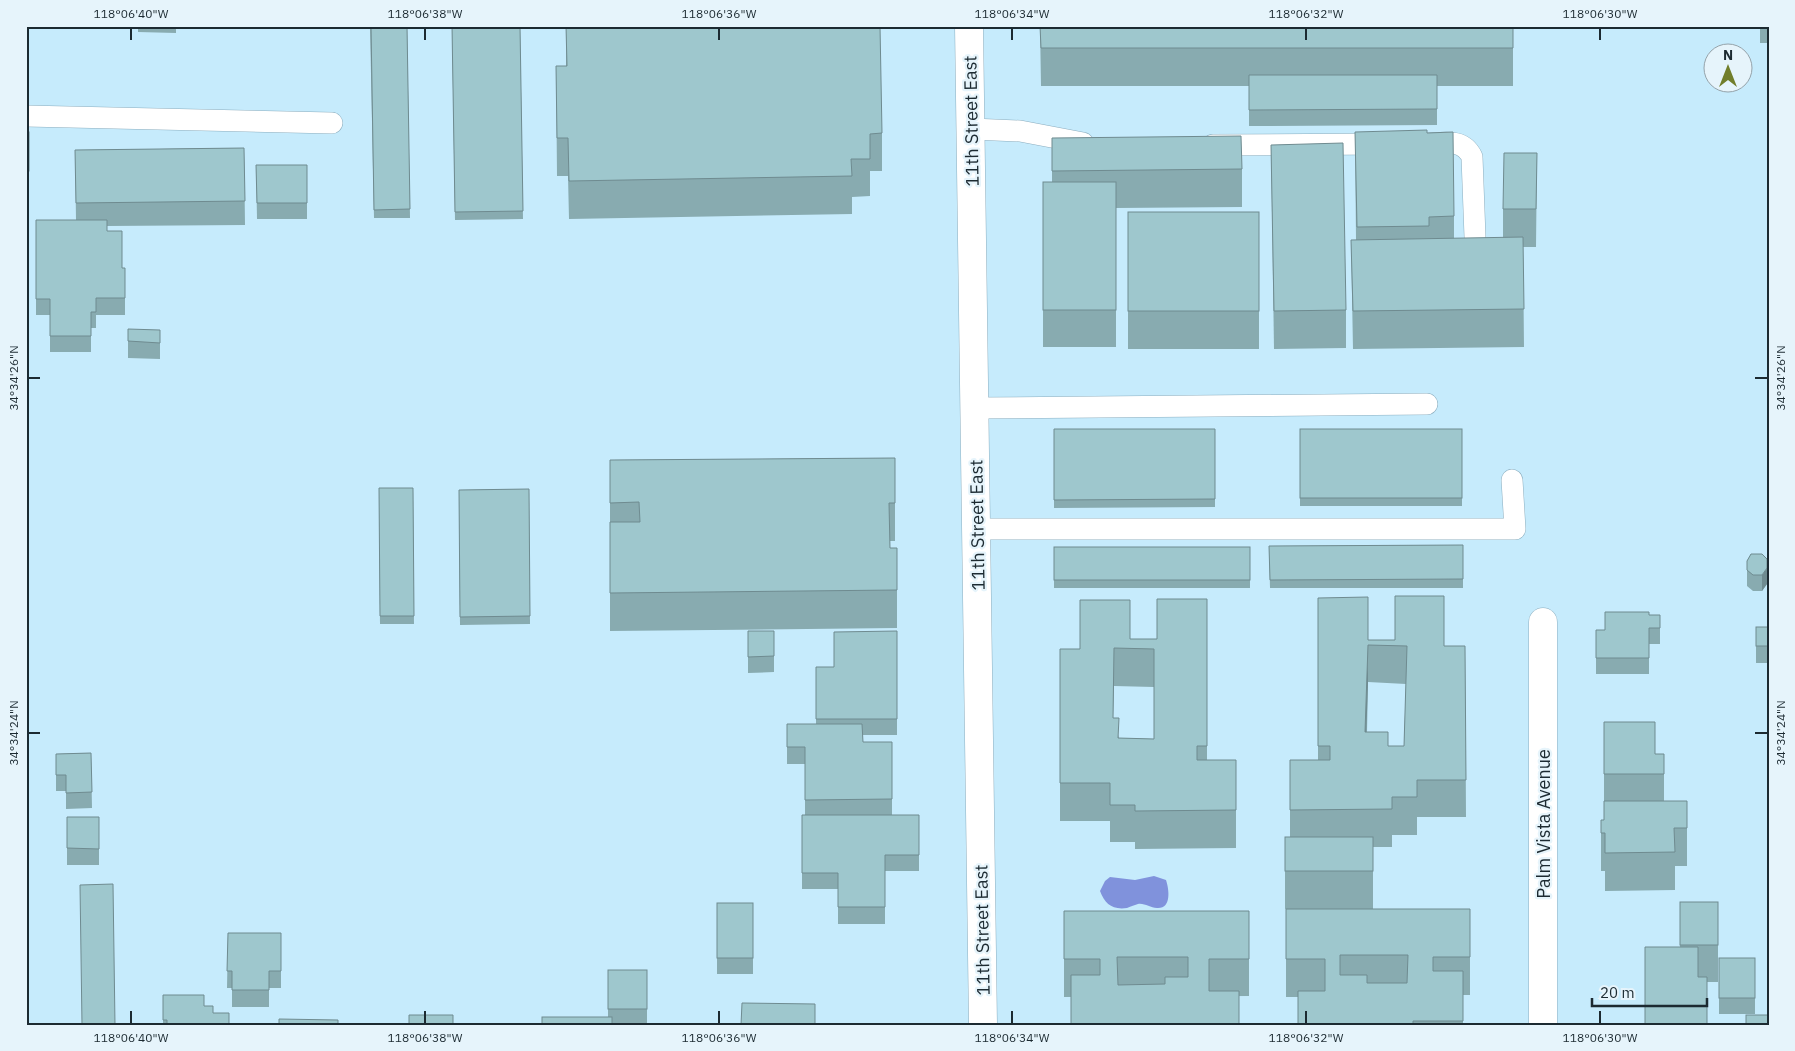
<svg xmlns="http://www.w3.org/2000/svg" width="1795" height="1051" font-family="'IBM Plex Sans',sans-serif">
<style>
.water{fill:#8092dc}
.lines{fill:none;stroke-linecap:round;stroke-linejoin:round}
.service-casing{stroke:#8caebf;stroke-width:22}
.minor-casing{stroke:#8caebf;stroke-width:29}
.service{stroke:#fff;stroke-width:21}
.minor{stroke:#fff;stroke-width:28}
.wall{fill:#88abb0;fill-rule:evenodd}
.shaded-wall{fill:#6f8b90}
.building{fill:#9ec7cd;stroke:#6f8b90;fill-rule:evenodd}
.ticks{fill:none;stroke:#1c2a31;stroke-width:2}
.labels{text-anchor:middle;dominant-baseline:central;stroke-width:4.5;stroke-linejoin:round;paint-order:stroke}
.street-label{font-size:18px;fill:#1c2a31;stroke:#e6f4fb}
.neatline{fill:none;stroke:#1c2a31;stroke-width:2}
.ticks-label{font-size:12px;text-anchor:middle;fill:#1c2a31}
</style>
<rect width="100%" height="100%" fill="#c6ebfc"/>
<path class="water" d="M1154,876L1166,880C1169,889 1172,909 1157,908C1150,908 1145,903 1138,904C1134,905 1130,907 1127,908C1112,910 1105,904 1100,891L1105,881L1110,877L1135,880Z"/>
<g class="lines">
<defs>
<g id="service">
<path d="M26,116L332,123"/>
<path d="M972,129L1020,131L1083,143"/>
<path d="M1426,144C1444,143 1463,138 1472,157L1475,237"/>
<path d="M1213,145L1383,144"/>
<path d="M976,408L1427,404"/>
<path d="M977,529H1515L1512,480"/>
</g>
<g id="minor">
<path d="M969,26L983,1025"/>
<path d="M1543,622V1025"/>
</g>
</defs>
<use href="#service" class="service-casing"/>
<use href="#minor" class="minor-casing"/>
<use href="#service" class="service"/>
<use href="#minor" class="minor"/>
</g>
<g class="wall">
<path d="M26,26H70L26,27Z"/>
<path d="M138,26H176V33L138,32Z"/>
<path d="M370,26H407L410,218H374Z"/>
<path d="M452,26H520L523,219L455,220Z"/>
<path d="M566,26L882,133V171H870V196L852,197V214L569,219L568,176H557L556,66H566Z"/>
<path d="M1040,26H1513V86H1437V125L1249,126V86H1041Z"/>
<rect x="1760" y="26" width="9" height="17"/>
<rect x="26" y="132" width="3" height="62"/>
<path d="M1355,132L1427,133L1454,216V239L1503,238V209L1537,153L1536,247H1523L1524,347L1353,349L1351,240H1356Z"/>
<path d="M1052,138L1242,169V207L1116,208V347H1043V182H1052Z"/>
<path d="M1271,145L1346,310V348L1274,349Z"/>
<path d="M244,148L245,225L107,226V231L122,268H125V315H96V328H91V352H50V315H36V220H76L75,150Z"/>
<path d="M256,165H307V219H257Z"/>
<rect x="1128" y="212" width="131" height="137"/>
<path d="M160,330V359L128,358V341Z"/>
<path d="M1054,429H1215V507L1054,508Z"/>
<rect x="1300" y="429" width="162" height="77"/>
<path d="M895,458V541H890V548L897,590V628L610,631V460Z"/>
<path d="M379,488H413L414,624H380Z"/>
<path d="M529,489L530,624L460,625L459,490Z"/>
<path d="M1463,545V588H1270L1269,546Z"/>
<rect x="1054" y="547" width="196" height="41"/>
<path d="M1751,554L1767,584L1762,591H1753L1747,586V561Z"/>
<path d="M1318,598L1368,640L1444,646H1465L1466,817H1417V835H1392V847H1373V909H1285V837H1290V760H1318ZM1368,682L1406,684L1404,746H1388L1367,732Z"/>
<path d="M1207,599V760H1236V848L1135,849V842H1110V821H1060V649H1080L1130,639H1157ZM1114,686L1154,687V739L1119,738L1113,718Z"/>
<path d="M1649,615H1660V644H1649V674H1596V630H1605Z"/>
<rect x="1756" y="627" width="13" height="36"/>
<path d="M748,631H774V672L748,673Z"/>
<path d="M897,631V735H863V742H892V815H919V871H885V924H838V889H802V815H805V764H787V724H816V667H834Z"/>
<path d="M1604,722L1655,754H1664V801H1687V866H1675V890L1605,891V871H1601V820H1604Z"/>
<path d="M91,753L92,808L66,809V791H56V754Z"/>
<rect x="67" y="817" width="32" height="48"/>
<path d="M1680,902H1718V982H1707V1025L1680,947Z"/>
<rect x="717" y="903" width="36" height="71"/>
<path d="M1286,909H1470V995H1463V1025H1298V997H1286Z"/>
<path d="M1064,911H1249V996L1064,997Z"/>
<path d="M228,933H281V988H269V1007H232V988H227Z"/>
<rect x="1719" y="958" width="36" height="56"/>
<path d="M608,970H647V1025H542L608,1017Z"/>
<path d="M163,995L204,1006L229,1025H163Z"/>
</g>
<g class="shaded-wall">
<path d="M1767,568V584L1762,591V575Z"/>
<path d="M1368,645V682L1365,769V732Z"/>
</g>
<g class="building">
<path d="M371,26H407L410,209L374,210Z"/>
<path d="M452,26H520L523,211L455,212Z"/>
<path d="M566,26H880L882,133L870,134V159H851L852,176L569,181L568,138H557L556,66H567Z"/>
<path d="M1040,26H1513V48H1041Z"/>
<path d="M1249,75H1437V109L1249,110Z"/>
<path d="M1427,130V133L1453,132L1454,216L1429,217V226L1357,227L1355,132Z"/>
<rect x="26" y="132" width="3" height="39"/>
<path d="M1241,136L1242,169L1052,171V138Z"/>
<path d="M1343,143L1346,310L1274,311L1271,145Z"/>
<path d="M244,148L245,201L76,203L75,150Z"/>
<path d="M1504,153H1537L1536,209H1503Z"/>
<path d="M256,165H307V203H257Z"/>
<rect x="1043" y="182" width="73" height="128"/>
<rect x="1128" y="212" width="131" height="99"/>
<path d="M36,220H107V231H122V268H125V298H96V312H91V336H50V299H36Z"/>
<path d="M1523,237L1524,309L1353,311L1351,240Z"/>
<path d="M128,329L160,330V343L128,341Z"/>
<path d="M1054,429H1215V499L1054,500Z"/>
<rect x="1300" y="429" width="162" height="69"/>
<path d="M895,458V503H889L890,548H897V590L610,593V522H640L639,502L610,503V460Z"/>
<path d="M379,488H413L414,616H380Z"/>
<path d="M529,489L530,616L460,617L459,490Z"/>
<path d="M1463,545V579L1270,580L1269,546Z"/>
<rect x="1054" y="547" width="196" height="33"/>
<path d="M1751,554H1762L1767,559V568L1762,575H1753L1747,570V561Z"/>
<path d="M1395,596H1444V646H1465L1466,780H1417V797H1392V809L1290,810V760H1330V746H1318V598L1368,597V640H1395ZM1368,645L1407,646L1404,746H1388V732H1365Z"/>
<path d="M1157,599H1207V746H1197V760H1236V810L1135,811V805H1110V783H1060V649H1080V600H1130V639H1157ZM1114,648L1154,649V739L1118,738L1119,718H1113Z"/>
<path d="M1605,612H1649V615H1660V628H1649V658H1596V630H1605Z"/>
<rect x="1756" y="627" width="13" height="19"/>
<path d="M748,631H774V656L748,657Z"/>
<path d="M897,631V719H816V667H834V632Z"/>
<path d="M1604,722H1655V754H1664V774H1604Z"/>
<path d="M787,724H862L863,742H892V799L805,800V747H787Z"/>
<path d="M91,753L92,792L66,793V775H56V754Z"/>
<path d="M1604,801H1687V828H1674L1675,852L1605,853V833H1601V820H1604Z"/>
<path d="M802,815H919V855H885V907H838V873H802Z"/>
<path d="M67,817H99V849L67,848Z"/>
<rect x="1285" y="837" width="88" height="34"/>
<path d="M113,884L115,1025H82L80,885Z"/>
<rect x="1680" y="902" width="38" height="43"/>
<rect x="717" y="903" width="36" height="55"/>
<path d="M1286,909H1470V957H1433V971H1463V1021H1413V1025H1298V991H1325V959H1286ZM1340,955H1408L1407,983H1367V975H1340Z"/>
<path d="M1064,911H1249V959H1209V991H1239V1025H1071V975H1100V959H1064ZM1117,957H1188V977H1165V984L1118,985Z"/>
<path d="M228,933H281V971H269V990H232V971H227Z"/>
<path d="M1645,947H1698V977H1707V1025H1645Z"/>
<rect x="1719" y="958" width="36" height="40"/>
<rect x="608" y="970" width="39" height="39"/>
<path d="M163,995H204V1006H213V1013H229V1025H167V1020H163Z"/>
<path d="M742,1003L815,1004V1025H741Z"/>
<path d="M409,1015H453V1024H488V1025H409Z"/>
<rect x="1746" y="1015" width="23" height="10"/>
<rect x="542" y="1017" width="70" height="8"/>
<path d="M279,1019L338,1020V1025H279Z"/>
</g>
<path class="ticks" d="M131,28V40M425,28V40M719,28V40M1012,28V40M1306,28V40M1600,28V40M28,378H40M1755,378H1768M28,733H40M1755,733H1768M131,1011V1024M425,1011V1024M719,1011V1024M1012,1011V1024M1306,1011V1024M1600,1011V1024"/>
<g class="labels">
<g class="street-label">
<text transform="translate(971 121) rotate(-91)">11th Street East</text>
<text transform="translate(977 525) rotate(-91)">11th Street East</text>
<text transform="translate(1543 824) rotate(-90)">Palm Vista Avenue</text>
<text transform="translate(982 930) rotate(-91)">11th Street East</text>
</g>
</g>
<rect width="1795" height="1051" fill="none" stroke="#e6f4fb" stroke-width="55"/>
<g transform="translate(1728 68)"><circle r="24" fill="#e6f4fb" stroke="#95a3aa"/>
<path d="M0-4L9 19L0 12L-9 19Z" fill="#717e2b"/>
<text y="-8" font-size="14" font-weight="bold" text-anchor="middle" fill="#1c2a31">N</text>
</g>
<path d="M1592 998v8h115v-8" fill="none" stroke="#1c2a31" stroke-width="2.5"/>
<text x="1600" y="998" font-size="15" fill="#1c2a31" stroke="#e6f4fb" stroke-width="4" paint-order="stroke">20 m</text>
<rect x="28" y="28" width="1740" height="996" class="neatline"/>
<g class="ticks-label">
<text x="131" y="18">118°06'40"W</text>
<text x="425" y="18">118°06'38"W</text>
<text x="719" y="18">118°06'36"W</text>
<text x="1012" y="18">118°06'34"W</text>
<text x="1306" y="18">118°06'32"W</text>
<text x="1600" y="18">118°06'30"W</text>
<text transform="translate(14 378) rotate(-90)" y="4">34°34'26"N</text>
<text transform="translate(1781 378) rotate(-90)" y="4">34°34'26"N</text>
<text transform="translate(14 733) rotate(-90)" y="4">34°34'24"N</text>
<text transform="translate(1781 733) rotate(-90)" y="4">34°34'24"N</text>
<text x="131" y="1042">118°06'40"W</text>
<text x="425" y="1042">118°06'38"W</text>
<text x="719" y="1042">118°06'36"W</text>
<text x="1012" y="1042">118°06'34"W</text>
<text x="1306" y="1042">118°06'32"W</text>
<text x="1600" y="1042">118°06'30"W</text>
</g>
</svg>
